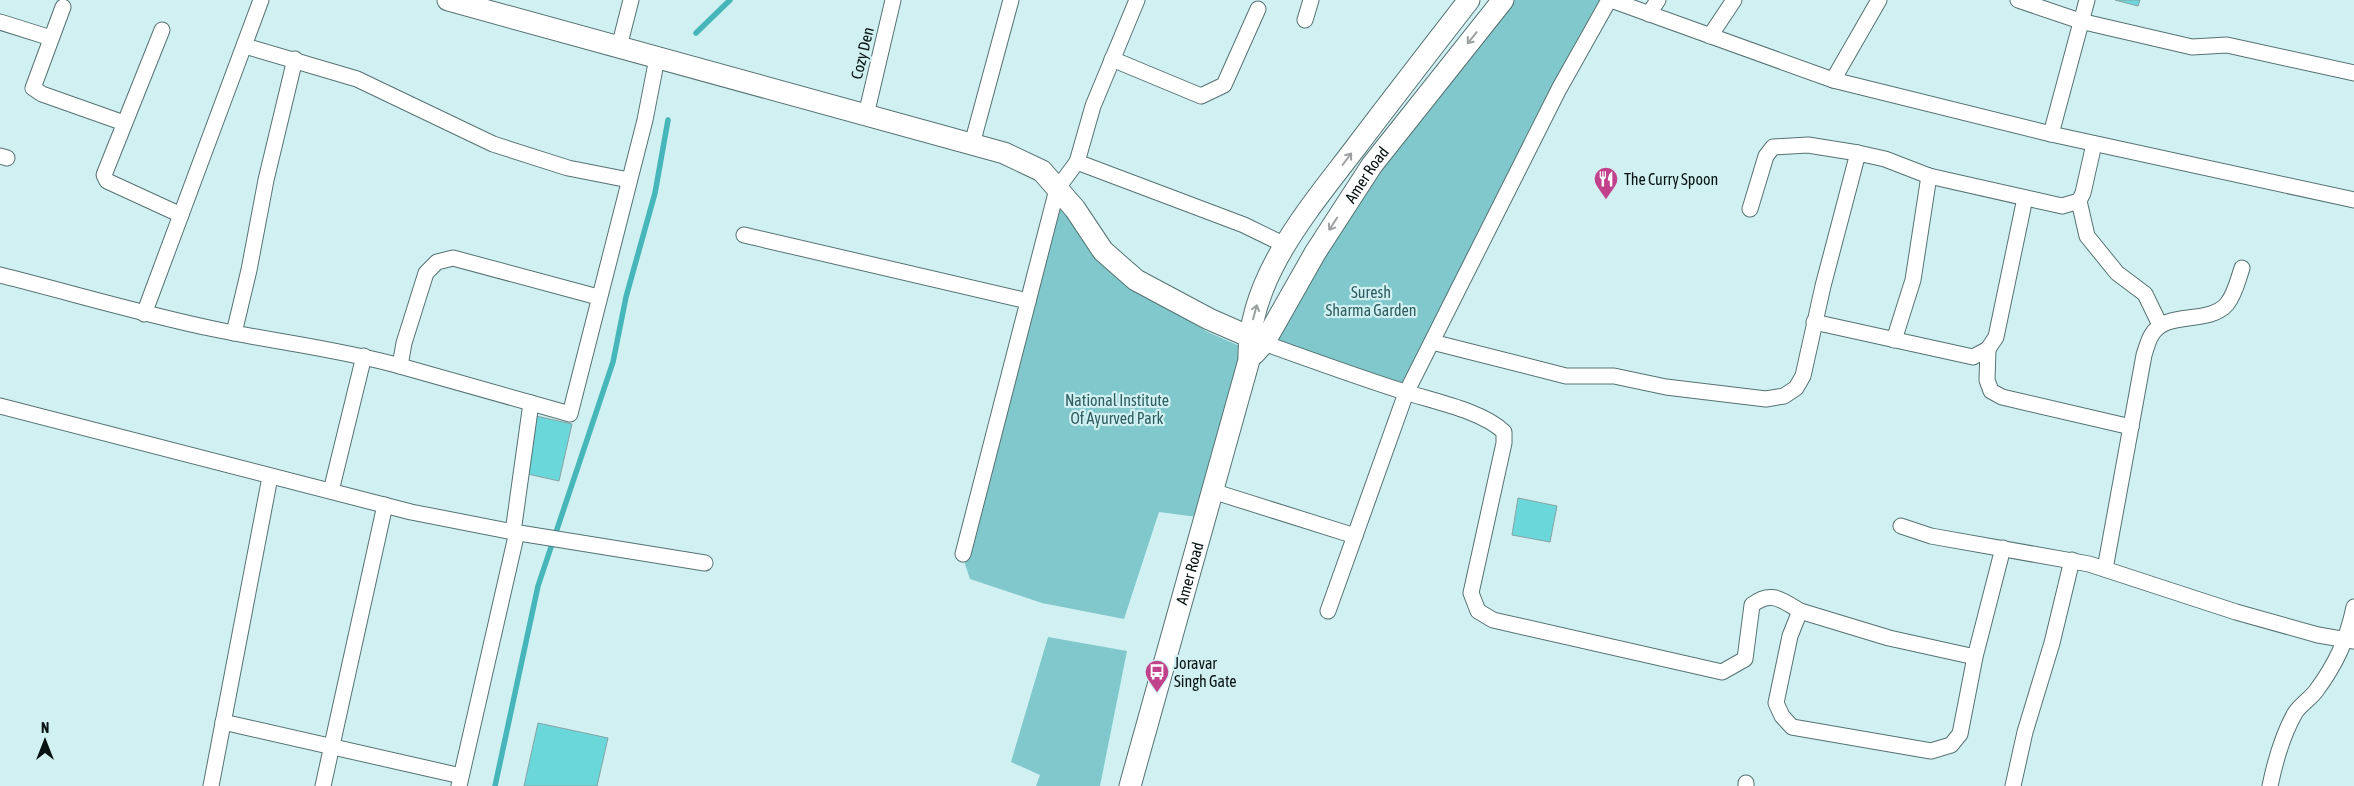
<svg xmlns="http://www.w3.org/2000/svg" width="2354" height="786" font-family="'Asap Condensed',sans-serif">
<style>
.green{fill:#80c8cb}
.lines{fill:none;stroke-linecap:round;stroke-linejoin:round}
.stream{stroke:#46b6ba;stroke-width:5.5}
.building{fill:#6ad7db;stroke:#86a3a4}
.street-casing{stroke:#567273;stroke-width:17}
.secondary-casing{stroke:#567273;stroke-width:23}
.street{stroke:#fff;stroke-width:15}
.secondary{stroke:#fff;stroke-width:21}
.oneway{stroke:#9ca0a0}
.labels{text-anchor:middle;dominant-baseline:central;stroke-width:4.5;stroke-linejoin:round;paint-order:stroke}
.street-label{font-size:16px;fill:#071212;stroke:#d1f0f1}
.poi-label{font-size:16px;fill:#071212;stroke:#d1f0f1;text-anchor:start}
.park-label{font-size:16px;fill:#2e5e60;stroke:#d1f0f1}
</style>
<rect width="100%" height="100%" fill="#d1f0f1"/>
<g class="green">
<path d="M1509,0H1600L1404,386L1279,342L1273,335L1376,170Z"/>
<path d="M1061,205L1154,299L1206,331L1244,348L1197,517L1159,512L1124,619L1042,603L970,579L964,561Z"/>
<path d="M1048,637L1127,651L1100,786H1036L1040,775L1011,762Z"/>
</g>
<g class="lines">
<g class="stream">
<path d="M696,33L730,0"/>
<path d="M495,786L538,586L613,362L626,297L655,193L668,120"/>
</g>
</g>
<g class="building">
<path d="M2115,0H2140L2138,6Z"/>
<path d="M536,416L572,424L559,481L523,473Z"/>
<path d="M1518,498L1557,506L1550,542L1512,535Z"/>
<path d="M538,723L608,738L597,786H524Z"/>
</g>
<g class="lines">
<defs>
<g id="street">
<path d="M1611,0L1833,80L1879,0"/>
<path d="M2018,0L2080,21L2192,47L2227,45L2354,73"/>
<path d="M63,7L33,88L42,94L124,123"/>
<path d="M1649,14L1658,0"/>
<path d="M1305,20L1311,0"/>
<path d="M0,22L51,38"/>
<path d="M162,30L104,175L107,181L181,215"/>
<path d="M1710,36L1734,0"/>
<path d="M245,46L357,79L493,144L568,168L629,180"/>
<path d="M619,47L631,0"/>
<path d="M1112,59L1201,96L1224,85L1258,9"/>
<path d="M1833,80L2051,134L2354,200"/>
<path d="M866,115L893,0"/>
<path d="M2051,134L2087,0"/>
<path d="M972,144L1011,0"/>
<path d="M0,156L7,158"/>
<path d="M1077,162L1244,225L1287,246"/>
<path d="M2079,201L2087,236L2117,273L2145,294L2160,325"/>
<path d="M1750,209L1766,156L1773,147L1808,145L1858,153"/>
<path d="M744,235L1028,301"/>
<path d="M0,275C72,293 142,314 214,329C276,342 339,349 400,366L404,343L426,273L437,262L453,258L598,297"/>
<path d="M144,314L261,0"/>
<path d="M1814,322L1973,357L1988,349L1996,337L2025,198"/>
<path d="M234,333L249,270L266,180L295,59"/>
<path d="M1894,340L1913,280L1929,176"/>
<path d="M1432,342L1566,376H1614L1666,387L1766,399L1784,396L1796,388L1803,376L1823,286L1858,153L1885,159L1929,176L2062,206L2079,201L2083,193L2094,144"/>
<path d="M1264,343C1311,360 1358,377 1405,392C1433,401 1483,411 1504,432V443L1471,593L1478,611L1493,620L1722,672L1745,659L1752,605C1771,590 1782,600 1800,611"/>
<path d="M1988,349L1987,380L1991,391L2002,397L2131,427"/>
<path d="M400,366L570,414L645,120L657,58"/>
<path d="M0,406L411,512L513,532L705,563"/>
<path d="M331,491L364,356"/>
<path d="M1212,491L1355,536"/>
<path d="M1901,526L1931,536L2089,564L2236,612L2318,635L2354,641"/>
<path d="M513,532L531,403"/>
<path d="M963,554L1057,189L1077,162L1093,106L1137,0"/>
<path d="M2105,569L2144,355C2146,349 2148,341 2151,336C2165,309 2208,326 2227,304C2235,294 2238,280 2242,268"/>
<path d="M1328,611L1406,393L1559,89L1609,0"/>
<path d="M1975,657L1889,638L1800,611L1790,636L1776,703L1782,716L1792,727L1931,751L1951,745L1960,734L1975,657L2003,548"/>
<path d="M223,722L461,776"/>
<path d="M211,786L270,477"/>
<path d="M323,786L385,505"/>
<path d="M459,786L517,532"/>
<path d="M1746,786V783"/>
<path d="M2013,786L2025,732L2052,643L2072,560"/>
<path d="M2270,786C2275,762 2283,734 2295,713C2300,705 2310,699 2316,691C2336,664 2347,640 2354,607"/>
</g>
<g id="secondary">
<path d="M448,0L1004,153L1042,171L1075,209L1103,251L1136,280L1209,319L1264,343"/>
<path id="s1" d="M1254,354L1264,343L1315,253L1372,165L1503,0"/>
<path id="s2" d="M1130,786L1249,360C1247,279 1309,209 1356,147C1393,98 1431,49 1469,0"/>
</g>
</defs>
<use href="#street" class="street-casing"/>
<use href="#secondary" class="secondary-casing"/>
<use href="#street" class="street"/>
<use href="#secondary" class="secondary"/>
</g>
<defs><path id="oneway-shaft" d="M-6 0H5M1.5-3L5.5 0L1.5 3" fill="none" stroke-width="1.6" stroke-linecap="round" stroke-linejoin="round" transform="scale(1.25)"/></defs>
<g class="oneway">
<use href="#oneway-shaft" transform="translate(1472 38) rotate(129)"/>
<use href="#oneway-shaft" transform="translate(1347 159) rotate(-53)"/>
<use href="#oneway-shaft" transform="translate(1333 224) rotate(123)"/>
<use href="#oneway-shaft" transform="translate(1255 312) rotate(-75)"/>
</g>
<defs>
<symbol id="restaurant-pin" viewBox="-11 -11 22 30"><path d="M0 17L-7.5 6A9.5 9.5 0 1 1 7.5 6Z" fill="#c2418b" stroke="#d1f0f1"/><path d="M-5-6h1v4h1v-4h1v4h1v-4h1v5L-1.5 .5V6h-2V.5L-5-1ZM5-6V6H3V1.5H1.5Q1.5-4 5-6Z" fill="#fff"/></symbol>
<symbol id="bus-pin" viewBox="-11 -11 22 30"><path d="M0 17L-7.5 6A9.5 9.5 0 1 1 7.5 6Z" fill="#c2418b" stroke="#d1f0f1"/><path d="M-5-6H5V4H4V6H2V4H-2V6H-4V4H-5ZM-3.5-4V0h7V-4ZM-3.5 1.2v1.5H-2V1.2ZM2 1.2v1.5H3.5V1.2Z" fill="#fff"/></symbol>
</defs>
<g fill-rule="evenodd">
<use href="#restaurant-pin" x="1592" y="165" width="28" height="38"/>
<use href="#bus-pin" x="1143" y="658" width="28" height="38"/>
</g>
<g class="labels">
<g class="street-label">
<text transform="translate(862 53) rotate(-76)">Cozy Den</text>
<text stroke="none"><textPath href="#s1" startOffset="212">Amer Road</textPath></text>
<text stroke="none"><textPath href="#s2" startOffset="221">Amer Road</textPath></text>
</g>
<g class="poi-label">
<text x="1624" y="179">The Curry Spoon</text>
<text x="1174" y="663">Joravar<tspan x="1174" dy="18">Singh Gate</tspan></text>
</g>
<g class="park-label">
<text x="1371" y="292">Suresh<tspan x="1371" dy="18">Sharma Garden</tspan></text>
<text x="1117" y="400">National Institute<tspan x="1117" dy="18">Of Ayurved Park</tspan></text>
</g>
</g>
<g transform="translate(45 741)" stroke="#d1f0f1" stroke-width="4" paint-order="stroke">
<path d="M0-4L9 19L0 12L-9 19Z" fill="#071212"/>
<text y="-8" font-size="14" font-weight="bold" text-anchor="middle" fill="#071212">N</text>
</g>
</svg>
